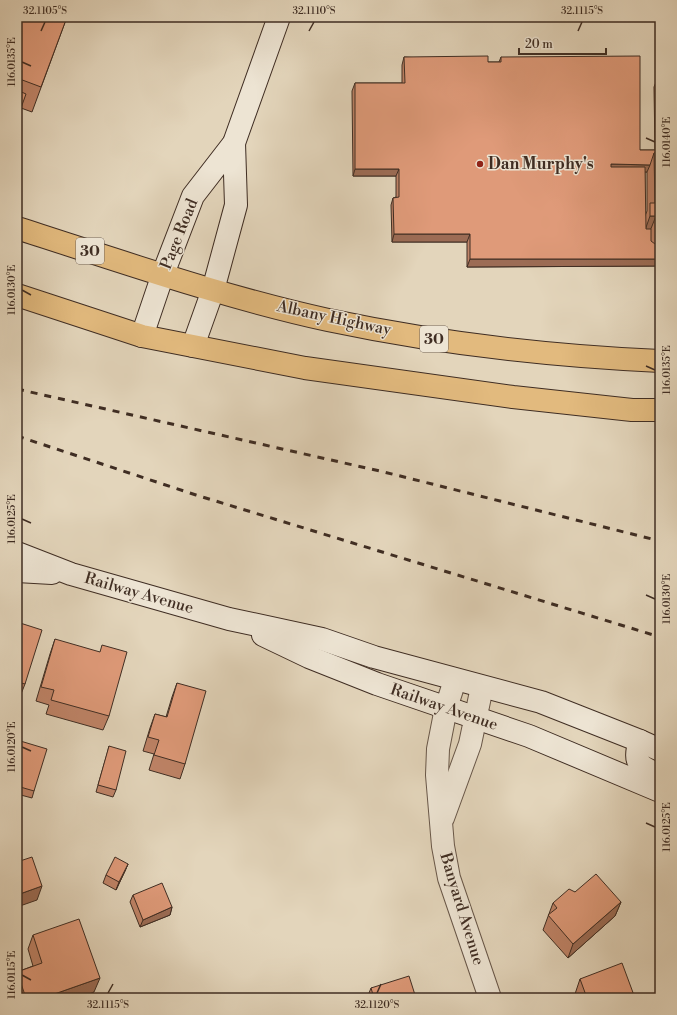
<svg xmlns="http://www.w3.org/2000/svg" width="677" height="1015" font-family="'Libre Bodoni',serif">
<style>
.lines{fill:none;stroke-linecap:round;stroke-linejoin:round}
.street-casing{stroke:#685749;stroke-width:24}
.secondary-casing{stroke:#3f2d23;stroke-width:24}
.highway-casing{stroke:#3f2d23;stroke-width:24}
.street{stroke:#ede4d3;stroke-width:22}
.secondary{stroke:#ede4d3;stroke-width:22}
.highway{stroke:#e2ba7e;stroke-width:22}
.rail{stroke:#3f2d23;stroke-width:3;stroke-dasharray:7 7;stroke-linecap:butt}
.wall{fill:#c08468;stroke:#3f2d23;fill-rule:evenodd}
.shaded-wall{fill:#9c6c55;stroke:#3f2d23}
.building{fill:#df9a79;stroke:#3f2d23}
.ticks{fill:none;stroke:#3f2d23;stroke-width:1.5}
.poi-dot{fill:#8f2418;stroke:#ede4d3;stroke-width:1.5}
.labels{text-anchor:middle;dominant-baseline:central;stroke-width:3;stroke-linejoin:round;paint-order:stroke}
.shield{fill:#ede4d3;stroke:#736458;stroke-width:1}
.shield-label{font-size:15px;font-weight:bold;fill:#3f2d23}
.poi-label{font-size:16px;font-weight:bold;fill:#3f2d23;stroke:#ede4d3;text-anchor:start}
.street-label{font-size:16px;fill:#3f2d23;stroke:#ede4d3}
.neatline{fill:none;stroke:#3f2d23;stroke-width:1.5}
.ticks-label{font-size:10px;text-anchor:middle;fill:#3f2d23}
</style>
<rect width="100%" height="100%" fill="#e3d5bb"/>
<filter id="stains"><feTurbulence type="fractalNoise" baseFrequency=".005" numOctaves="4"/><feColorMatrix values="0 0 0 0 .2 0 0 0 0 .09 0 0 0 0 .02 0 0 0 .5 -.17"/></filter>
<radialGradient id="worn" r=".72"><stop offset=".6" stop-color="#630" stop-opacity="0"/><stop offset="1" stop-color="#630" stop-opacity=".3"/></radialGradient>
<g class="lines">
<defs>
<g id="street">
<path d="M455,680L446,708L438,749L437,775L443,846L449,878L490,998"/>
<path d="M443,818L470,744L482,687"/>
</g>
<g id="secondary">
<path d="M142,336L163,274L193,196L234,143L279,17"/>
<path d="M193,346L213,290L236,205L234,143"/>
<path d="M17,553L71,574L229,619L322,639L374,657L541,702L640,741L660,750"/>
<path d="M17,571L52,573"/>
<path d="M263,635L309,657L377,684L529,736L660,791"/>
<path d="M640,741C632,764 640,766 660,776"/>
</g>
<g id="highway">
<path d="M17,228C120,261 223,297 328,320C437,343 549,356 660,361"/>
<path d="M17,295L142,336L305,368L513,397L632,410H660"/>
</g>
</defs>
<use href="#street" class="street-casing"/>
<use href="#secondary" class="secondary-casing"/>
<use href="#highway" class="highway-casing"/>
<use href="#street" class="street"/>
<use href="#secondary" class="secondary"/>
<use href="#highway" class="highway"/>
<g class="rail">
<path d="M17,389L384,472L660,541"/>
<path d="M17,436L196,495L660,637"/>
</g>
</g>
<g class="wall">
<path d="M17,17H67L32,112L21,108L17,119Z"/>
<path d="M404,57L488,62H499L501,57L640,150H655L654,87L660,72V266L467,267V242H392L391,205L393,198L396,197V176H353L352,91L355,83H402V65ZM645,172H647V211L645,216Z"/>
<path d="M17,622L25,684L19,699L17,698Z"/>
<path d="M55,639L109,716L103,730L46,714L49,705L36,701L50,654Z"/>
<path d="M177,683L185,764L180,779L149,770L154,754L143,751L150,728L155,714L166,717L172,697Z"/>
<path d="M17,741L34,791L32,798L17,794Z"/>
<path d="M109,746L116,790L113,797L96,792L107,754Z"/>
<path d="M128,864L125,871L116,890L103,883L106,875Z"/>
<path d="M575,892L621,902L615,916L568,958L543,930L553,903Z"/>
<path d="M133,895L172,907L170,915L140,927L130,902Z"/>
<path d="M33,935L94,992L78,998H17V972L33,966L28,949Z"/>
<path d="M580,979L635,998H576L575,994Z"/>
<path d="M371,988L416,998H367Z"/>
</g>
<g class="shaded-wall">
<path d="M611,164L650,165L647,172L608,171Z"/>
<path d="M355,169H399L396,176H353Z"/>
<path d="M650,216H656L648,236H643Z"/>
<path d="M660,232V252H652Z"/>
<path d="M394,234H470L467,242H392Z"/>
<path d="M470,259H660V266L467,267Z"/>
<path d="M128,864L125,871L116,890L119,882Z"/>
<path d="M42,886L37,900L17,907V895Z"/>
<path d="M621,902L615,916L568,958L573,944Z"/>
<path d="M172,907L170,915L140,927L143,920Z"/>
<path d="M100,978L94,992L78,998H43Z"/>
</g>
<g class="building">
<path d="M17,17H67L41,87L17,78Z"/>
<path d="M488,56V62H501V57L640,56V150H657V153H654L650,165L611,164V167H645L646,229H651V241L655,244H660V259H470V234H394L393,198L399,197V169H355V83H405L404,57Z"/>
<path d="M17,90L26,94L17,119Z"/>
<path d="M660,152V232L656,228V216H650V203H655L654,153Z"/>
<path d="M17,622L42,630L25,684L17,682Z"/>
<path d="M55,639L100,652L102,645L127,652L109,716L51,700L54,690L41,687Z"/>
<path d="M177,683L206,691L185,764L154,755L159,740L148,737L155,714L167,717Z"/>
<path d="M17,740L47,749L34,791L17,786Z"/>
<path d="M109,746L126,751L116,790L98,785Z"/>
<path d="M32,857L42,886L17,895V862Z"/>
<path d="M115,857L128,864L119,882L106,875Z"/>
<path d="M596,874L621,902L573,944L548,915L557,908L553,903L569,889L575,892Z"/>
<path d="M162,883L172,907L143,920L133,895Z"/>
<path d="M79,919L100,978L43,998H26L17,972L42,963L33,935Z"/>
<path d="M622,963L635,998H587L580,979Z"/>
<path d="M409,976L416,998H374L371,988Z"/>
</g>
<path class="ticks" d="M41,31L45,22M309,31L314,22M578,31L582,22M22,62L31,66M646,138L655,142M22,290L31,295M646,366L655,370M22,519L31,523M646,595L655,599M22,747L31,751M646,823L655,827M22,975L31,980M108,993L113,984M377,993L381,984"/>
<circle class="poi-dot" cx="480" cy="164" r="4"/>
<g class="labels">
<g class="shield">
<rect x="76" y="238" width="28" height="26" rx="3"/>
<rect x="420" y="326" width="28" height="26" rx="3"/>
</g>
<g class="shield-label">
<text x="90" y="251">30</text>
<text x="434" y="339">30</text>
</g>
<g class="poi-label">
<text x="488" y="164">Dan Murphy's</text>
</g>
<g class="street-label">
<text transform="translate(179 234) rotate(-68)">Page Road</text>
<text transform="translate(334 318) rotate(12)">Albany Highway</text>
<text transform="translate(139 593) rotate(16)">Railway Avenue</text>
<text transform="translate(444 707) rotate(19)">Railway Avenue</text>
<text transform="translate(462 909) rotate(73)">Banyard Avenue</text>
</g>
</g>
<rect width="677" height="1015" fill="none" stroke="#e3d5bb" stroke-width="44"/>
<path d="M519 48v6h87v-6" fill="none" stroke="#3f2d23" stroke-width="2"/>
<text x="525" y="48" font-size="12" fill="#3f2d23" stroke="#ede4d3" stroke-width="3" paint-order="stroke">20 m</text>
<rect x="22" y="22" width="633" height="971" class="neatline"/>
<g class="ticks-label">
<text x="45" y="14">32.1105°S</text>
<text x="314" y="14">32.1110°S</text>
<text x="582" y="14">32.1115°S</text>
<text transform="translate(11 62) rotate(-90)" y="4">116.0135°E</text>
<text transform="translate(666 142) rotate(-90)" y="4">116.0140°E</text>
<text transform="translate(11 290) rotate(-90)" y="4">116.0130°E</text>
<text transform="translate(666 370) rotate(-90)" y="4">116.0135°E</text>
<text transform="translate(11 519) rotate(-90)" y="4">116.0125°E</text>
<text transform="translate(666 599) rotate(-90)" y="4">116.0130°E</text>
<text transform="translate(11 747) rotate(-90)" y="4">116.0120°E</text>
<text transform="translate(666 827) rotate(-90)" y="4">116.0125°E</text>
<text transform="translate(11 975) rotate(-90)" y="4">116.0115°E</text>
<text x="108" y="1008">32.1115°S</text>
<text x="377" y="1008">32.1120°S</text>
</g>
<rect width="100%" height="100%" filter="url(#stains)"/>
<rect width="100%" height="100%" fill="url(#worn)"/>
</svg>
